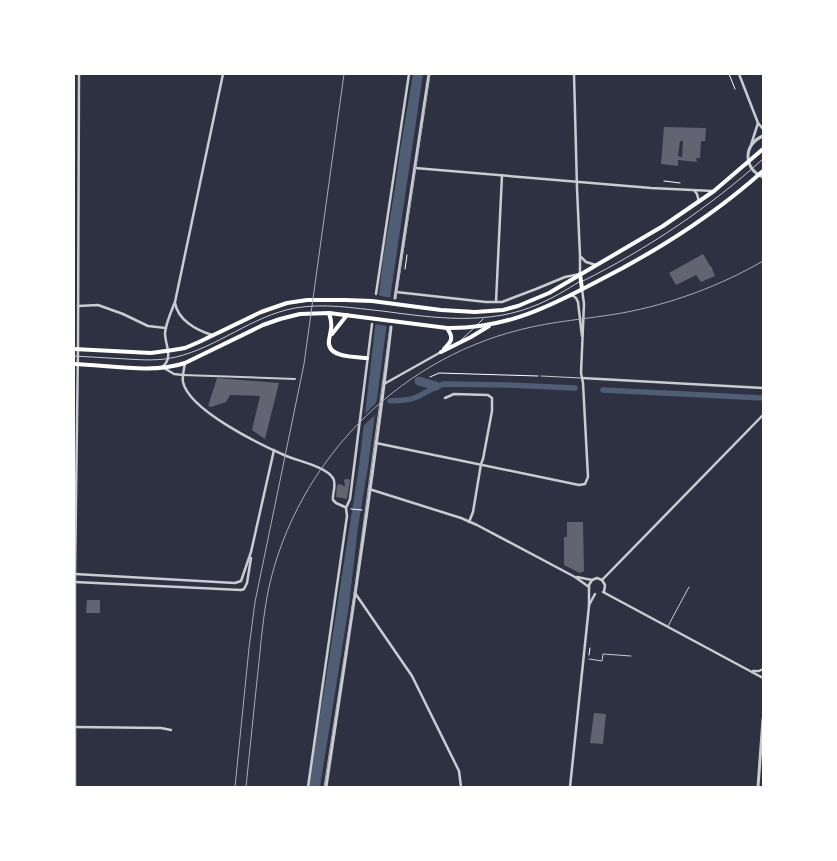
<svg xmlns="http://www.w3.org/2000/svg" width="837" height="861" font-family="'IBM Plex Sans',sans-serif">
<style>
.water{fill:#4f5d75}
.pier{fill:#2d3142}
.lines{fill:none;stroke-linecap:round;stroke-linejoin:round}
.canal{stroke:#4f5d75;stroke-width:5.5}
.river{stroke:#4f5d75;stroke-width:9}
.building{fill:#626471;fill-rule:evenodd}
.path{stroke:#fff;stroke-width:1}
.service{stroke:#caccd0;stroke-width:1}
.pedestrian{stroke:#caccd0;stroke-width:2}
.minor{stroke:#caccd0;stroke-width:2.5}
.tertiary{stroke:#caccd0;stroke-width:3}
.primary{stroke:#fff;stroke-width:4}
.tram{stroke:#abadb3;stroke-width:1}
.rail{stroke:#abadb3;stroke-width:1}
</style>
<rect width="100%" height="100%" fill="#2d3142"/>
<path class="water" d="M413,74H423L391,292L368,467L358,527L349,605L320,787H308L323,697L359,466L383,259L395,188L400,151Z"/>
<g class="pier">
<path d="M376,295L392,298L388,326L373,324Z"/>
<path d="M379,400L378,412L361,428L362,417Z"/>
</g>
<g class="lines">
<g class="canal">
<path d="M603,390L763,398"/>
<path d="M390,401C398,400 406,401 414,398C425,394 433,387 444,384L506,385L575,388"/>
</g>
<path class="river" d="M419,381L436,386"/>
</g>
<g class="building">
<path d="M664,127L706,128L705,141H701L700,158H696L697,162L678,160V166L661,164ZM680,141H683L682,157L678,156Z"/>
<path d="M703,254L710,266H711L715,276L701,282L696,275L676,285L669,273Z"/>
<path d="M217,378L279,383L265,439L252,430L260,396L230,395L226,402L211,407L208,406Z"/>
<path d="M346,479H349L350,481L347,499L336,497L337,485L341,484L343,486H345L344,480Z"/>
<path d="M567,522H583L584,571L580,573L564,565V537H567Z"/>
<path d="M87,600H100V613H86Z"/>
<path d="M594,713L606,714L603,744L590,743Z"/>
</g>
<g class="lines">
<g class="path">
<path d="M729,74L735,89"/>
<path d="M664,181L680,183"/>
<path d="M405,269L407,255"/>
<path d="M430,377L439,373L538,376"/>
<path d="M351,509L362,510"/>
<path d="M589,655L590,648"/>
</g>
<g class="service">
<path d="M583,281C647,249 710,207 763,159"/>
<path d="M477,325L483,319"/>
<path d="M461,340L474,328"/>
<path d="M74,356C91,357 109,358 127,359C143,360 160,361 176,357C218,347 252,316 295,308C324,303 353,308 382,311C435,318 489,326 539,304C553,298 566,290 579,282"/>
<path d="M541,376L581,378"/>
<path d="M668,626L689,587"/>
<path d="M589,659L602,661L603,654L631,656"/>
</g>
<path class="pedestrian" d="M183,375L295,379"/>
<g class="minor">
<path d="M739,74L758,123L763,129"/>
<path d="M751,145L758,123"/>
<path d="M415,168L651,188L713,191"/>
<path d="M694,190L697,194L699,202"/>
<path d="M581,257L586,262L596,265"/>
<path d="M396,292L486,302H502L536,289L565,277L580,274V256L577,188L574,74"/>
<path d="M376,294L409,74"/>
<path d="M572,295L576,298L578,302L582,336"/>
<path d="M496,302L502,175"/>
<path d="M175,303C178,320 196,330 212,335"/>
<path d="M78,306L98,305L123,314L148,326L166,328"/>
<path d="M185,363C184,369 182,376 183,382C189,410 259,444 284,455C297,461 325,466 333,478C337,484 332,494 333,500L336,503L345,507"/>
<path d="M162,367C174,358 165,345 165,333C166,323 171,312 175,302L223,74"/>
<path d="M164,368L174,374L183,375"/>
<path d="M582,378L763,388"/>
<path d="M384,384L441,352"/>
<path d="M445,398L454,394L488,395L492,398V411L483,459L481,464L473,512L469,522"/>
<path d="M376,443L579,485L585,484L588,477L583,383L581,373L584,304L582,289"/>
<path d="M369,489L461,518L477,525L575,577L589,587"/>
<path d="M75,574L235,583L241,581L251,552L274,450"/>
<path d="M577,577L592,580L597,578L602,580"/>
<path d="M602,580L763,415"/>
<path d="M602,580L605,585L604,592"/>
<path d="M75,582L241,590L244,589L247,583L251,558"/>
<path d="M603,592L763,678"/>
<path d="M355,593L412,676L459,771L461,787"/>
<path d="M589,605L595,594"/>
<path d="M753,671H759L763,669"/>
<path d="M75,727L161,728L171,730"/>
<path d="M75,787V574L78,349L79,74"/>
<path d="M308,787L347,516L346,508L350,499L372,324"/>
<path d="M570,787L589,606V585L592,580"/>
</g>
<g class="tertiary">
<path d="M763,136C743,144 743,169 763,177"/>
<path d="M395,298L429,74"/>
<path d="M326,787C349,634 373,481 391,327"/>
<path d="M758,787L763,719"/>
</g>
<g class="primary">
<path d="M580,274L582,289"/>
<path d="M329,313C333,325 331,329 329,340C326,358 356,357 367,358"/>
<path d="M332,334L347,315"/>
<path d="M74,349L151,353L173,350L185,348L199,342L261,312L287,303L307,300H345L372,301L441,310L475,312L503,310L518,306L549,293L663,226L714,191L763,149"/>
<path d="M444,349C452,341 454,338 447,328"/>
<path d="M441,352L471,337L489,326"/>
<path d="M74,364C108,365 153,374 185,363L263,325L280,319L300,314L329,313L447,328C505,329 549,307 598,281C657,251 714,215 763,171"/>
</g>
<g class="tram">
<path d="M396,298L430,74"/>
<path d="M324,787L354,594L390,327"/>
</g>
<g class="rail">
<path d="M235,787L249,648L255,602L304,364L344,74"/>
<path d="M246,787C250,748 254,709 258,671C261,643 263,615 269,587C297,463 396,361 519,330C553,321 588,319 622,313C671,304 720,286 763,261"/>
</g>
</g>
<rect width="837" height="861" fill="none" stroke="#ffffff" stroke-width="150"/>
</svg>
